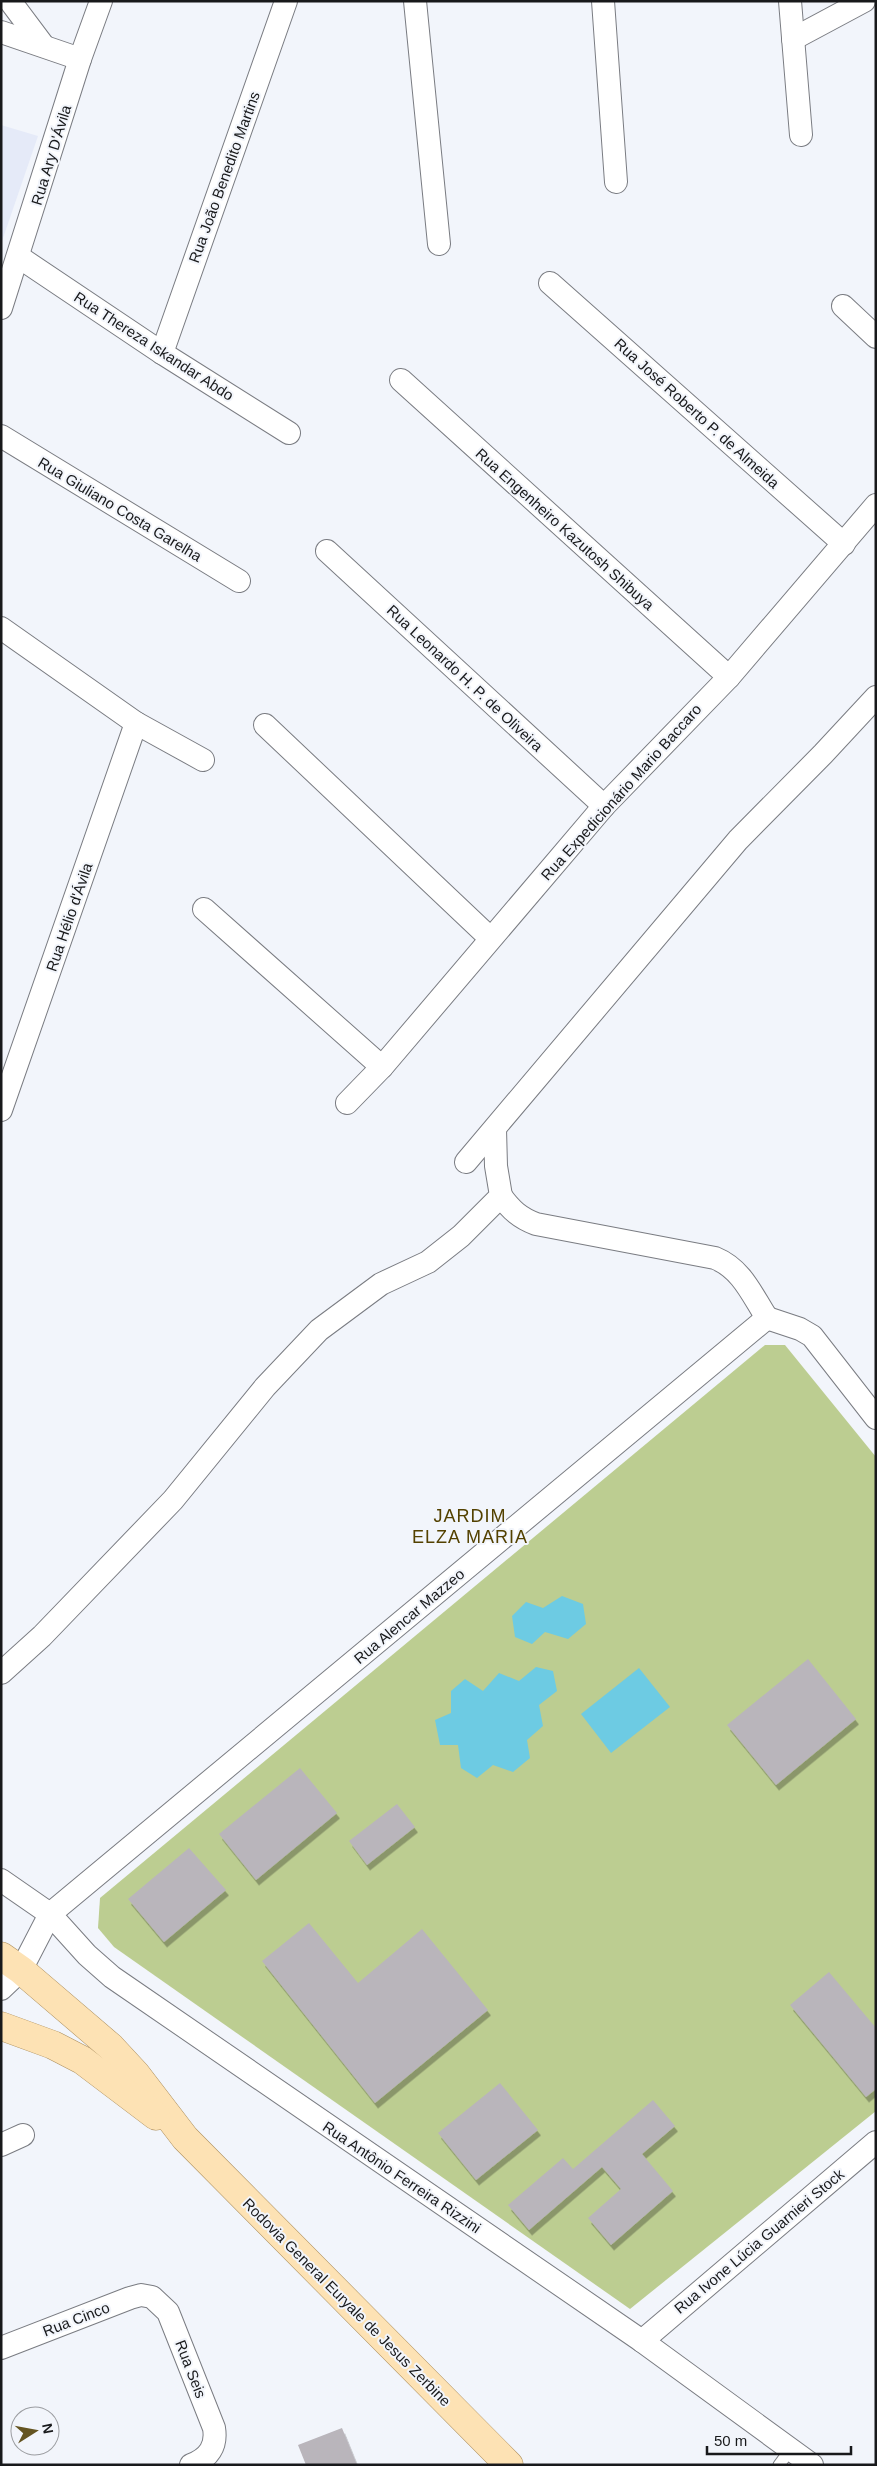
<svg xmlns="http://www.w3.org/2000/svg" width="877" height="2466" font-family="Arial,sans-serif">
<style>
.built{fill:#e5eaf8}
.green{fill:#bccd91}
.water{fill:#6dcbe3}
.building{fill:#b9b5bb;filter:url(#shadow)}
.lines{fill:none;stroke-linecap:round;stroke-linejoin:round}
.service-casing{stroke:#7a7c82;stroke-width:13}
.minor-casing{stroke:#7a7c82;stroke-width:24}
.primary-casing{stroke:#ac8f5e;stroke-width:29}
.service{stroke:#fff;stroke-width:11}
.minor{stroke:#fff;stroke-width:22}
.primary{stroke:#fde2b4;stroke-width:28}
.labels{text-anchor:middle;dominant-baseline:central;stroke-width:4;stroke-linejoin:round;paint-order:stroke}
.street-label{font-size:15px;fill:#18191b;stroke:#f2f5fb}
.quarter-label{font-size:18px;letter-spacing:1px;fill:#534100;stroke:#f2f5fb}
</style>
<defs>
<filter id="shadow"><feDropShadow dx="3" dy="5.5" stdDeviation="0" flood-color="#0004"/></filter>
</defs>
<rect width="100%" height="100%" fill="#f2f5fb"/>
<path class="built" d="M1,125L38,136L1,244Z"/>
<path class="green" d="M765,1345H785L876,1457V2111L630,2309L114,1947L98,1928L100,1898Z"/>
<g class="water">
<path d="M562,1596L583,1604L586,1624L568,1639L545,1632L532,1644L515,1637L512,1616L526,1602L543,1608Z"/>
<path d="M536,1667L553,1671L557,1691L539,1705L543,1726L527,1740L530,1758L513,1772L493,1765L477,1778L461,1768L458,1745H440L435,1720L451,1713V1691L465,1679L483,1691L499,1673L519,1681Z"/>
<path d="M639,1668L670,1707L611,1753L581,1714Z"/>
</g>
<g class="building">
<path d="M808,1659L856,1719L776,1785L727,1725Z"/>
<path d="M300,1768L337,1813L256,1880L219,1834Z"/>
<path d="M397,1804L415,1827L367,1865L349,1841Z"/>
<path d="M189,1848L226,1890L164,1942L128,1899Z"/>
<path d="M309,1923L358,1983L422,1929L488,2010L375,2103L262,1961Z"/>
<path d="M829,1972L876,2028V2089L866,2097L790,2005Z"/>
<path d="M500,2083L538,2130L476,2180L438,2133Z"/>
<path d="M653,2100L675,2126L642,2154L673,2191L611,2245L588,2218L621,2189L602,2167L529,2230L508,2205L563,2158L573,2169Z"/>
<path d="M342,2428L357,2465H306L298,2445Z"/>
</g>
<g class="lines">
<defs>
<path id="service" d="M779,2465L790,2450"/>
<g id="minor">
<path d="M10,1L43,45"/>
<path d="M415,1L439,244"/>
<path d="M603,1L616,182"/>
<path d="M790,1L801,135"/>
<path d="M1,32L80,59"/>
<path d="M793,39L864,1"/>
<path d="M19,257L162,353L289,433"/>
<path d="M550,283L844,544"/>
<path d="M843,306L876,337"/>
<path d="M1,308L80,59L101,1"/>
<path d="M162,353L286,1"/>
<path d="M401,380L729,677"/>
<path d="M1,436L239,581"/>
<path d="M327,551L604,806"/>
<path d="M1,628L136,723L203,760"/>
<path d="M265,725L490,938"/>
<path d="M204,909L382,1067"/>
<path d="M347,1103L382,1067L604,806L729,677L876,505"/>
<path d="M1,1110L136,723"/>
<path d="M466,1162L738,840L823,754L876,697"/>
<path d="M501,1196C511,1210 520,1218 536,1224L715,1258C742,1269 752,1295 767,1318"/>
<path d="M767,1318L800,1329L812,1336L876,1418"/>
<path d="M1,1673L42,1636L173,1500L265,1387L319,1330L381,1284L428,1262L461,1236L501,1196L496,1166L495,1129"/>
<path d="M1,1880L50,1914L87,1955L112,1977L642,2341L812,2465"/>
<path d="M1,1989L21,1970L50,1914L767,1318"/>
<path d="M1,2145L23,2135"/>
<path d="M642,2341L876,2142"/>
<path d="M1,2348L130,2298L141,2295L152,2297L168,2312L214,2428C217,2446 209,2458 191,2465"/>
</g>
<g id="primary">
<path d="M1,1956L21,1970L111,2047L136,2074L185,2138L509,2465"/>
<path d="M1,2026L53,2045L82,2060L156,2116"/>
</g>
</defs>
<use href="#service" class="service-casing"/>
<use href="#minor" class="minor-casing"/>
<use href="#primary" class="primary-casing"/>
<use href="#service" class="service"/>
<use href="#minor" class="minor"/>
<use href="#primary" class="primary"/>
</g>
<g class="labels">
<g class="street-label">
<text transform="translate(51 155) rotate(-73)">Rua Ary D'Ávila</text>
<text transform="translate(224 177) rotate(-70)">Rua João Benedito Martins</text>
<text transform="translate(154 346) rotate(33)">Rua Thereza Iskandar Abdo</text>
<text transform="translate(697 413) rotate(42)">Rua José Roberto P. de Almeida</text>
<text transform="translate(120 509) rotate(31)">Rua Giuliano Costa Garelha</text>
<text transform="translate(565 529) rotate(42)">Rua Engenheiro Kazutosh Shibuya</text>
<text transform="translate(465 678) rotate(43)">Rua Leonardo H. P. de Oliveira</text>
<text transform="translate(621 792) rotate(-48)">Rua Expedicionário Mario Baccaro</text>
<text transform="translate(69 917) rotate(-71)">Rua Hélio d'Ávila</text>
<text transform="translate(409 1616) rotate(-40)">Rua Alencar Mazzeo</text>
<text transform="translate(402 2177) rotate(34)">Rua Antônio Ferreira Rizzini</text>
<text transform="translate(759 2241) rotate(-40)">Rua Ivone Lúcia Guarnieri Stock</text>
<text transform="translate(347 2302) rotate(45)">Rodovia General Euryale de Jesus Zerbine</text>
<text transform="translate(76 2319) rotate(-21)">Rua Cinco</text>
<text transform="translate(191 2369) rotate(69)">Rua Seis</text>
</g>
<g class="quarter-label">
<text x="470" y="1516">JARDIM<tspan x="470" dy="21">ELZA MARIA</tspan></text>
</g>
</g>
<rect width="877" height="2466" fill="none" stroke="#18191b" stroke-width="5"/>
<g transform="translate(35 2431) rotate(79)"><circle r="24" fill="#f2f5fb" stroke="#9b9da1"/>
<path d="M0-4L9 19L0 12L-9 19Z" fill="#645421"/>
<text y="-8" font-size="14" font-weight="bold" text-anchor="middle" fill="#18191b">N</text>
</g>
<path d="M707 2446v8h144v-8" fill="none" stroke="#18191b" stroke-width="2.5"/>
<text x="714" y="2446" font-size="15" fill="#18191b" stroke="#f2f5fb" stroke-width="4" paint-order="stroke">50 m</text>
</svg>
